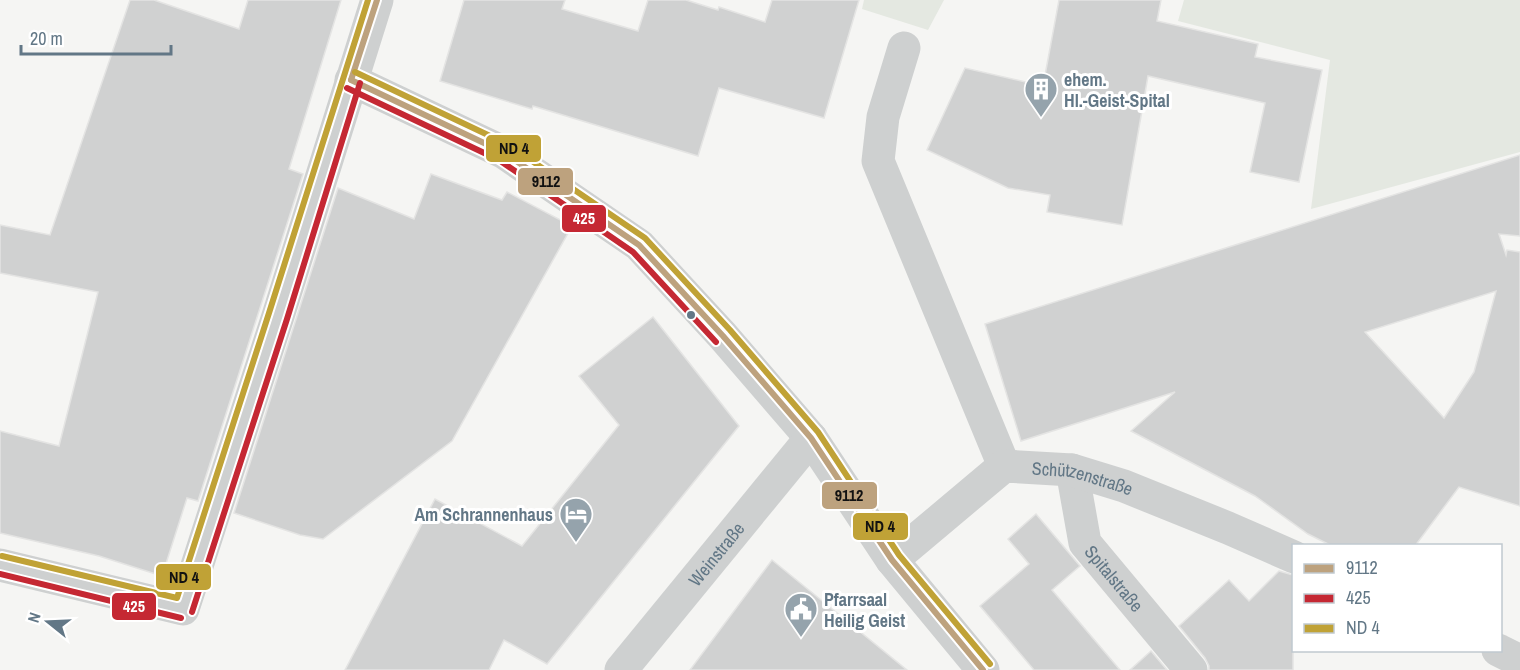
<svg xmlns="http://www.w3.org/2000/svg" width="1520" height="670" font-family="'Archivo Narrow',sans-serif">
<style>
.green{fill:#e4e8e1}
.building{fill:#d0d1d1;stroke:#e4e4e3;stroke-width:1.5;fill-rule:evenodd}
.lines{fill:none;stroke-linecap:round;stroke-linejoin:round}
.minor{stroke:#ced0d0;stroke-width:33}
.bus-1-casing{stroke:#fff;stroke-width:10}
.bus-2-casing{stroke:#fff;stroke-width:10}
.bus-3-casing{stroke:#fff;stroke-width:10}
.bus-1{stroke:#bda27e;stroke-width:6}
.bus-2{stroke:#c52833;stroke-width:6}
.bus-3{stroke:#c0a236;stroke-width:6}
.bus-dot{fill:#627786;stroke:#fff;stroke-width:2}
.labels{text-anchor:middle;dominant-baseline:central;stroke-width:6;stroke-linejoin:round;paint-order:stroke}
.poi-label{font-size:18px;font-weight:bold;fill:#627786;stroke:#fff;text-anchor:start}
.street-label{font-size:18px;fill:#627786;stroke:#fff}
.line-badge{stroke:#fff;stroke-width:2}
.badge-label{font-size:16px;text-anchor:middle;font-weight:bold;fill:#fff}
.pale-badge-label{font-size:16px;text-anchor:middle;font-weight:bold;fill:#111}
</style>
<rect width="100%" height="100%" fill="#f5f5f3"/>
<g class="green">
<path d="M864,0H944L928,30L862,9Z"/>
<path d="M1184,0H1520V152L1311,209L1330,60L1178,21Z"/>
</g>
<g class="building">
<path d="M130,0H154L239,29L248,0H341L289,169L303,174L198,501L187,498L162,576L99,556L0,533V431L59,446L98,292L0,273V225L50,235Z"/>
<path d="M464,0H565L562,9L638,31L648,0H686L718,10L719,7L765,22L772,0H859L824,118L719,88L698,156L533,106L532,109L440,81Z"/>
<path d="M1059,0H1161L1157,21L1258,44L1255,57L1322,70L1299,182L1250,172L1265,103L1148,76L1122,225L1047,212L1050,195L1008,188L927,150L965,68L1043,86Z"/>
<path d="M1520,155V236L1499,234L1506,255L1507,250L1520,252V506L1459,487L1415,546H1332L1308,534L1255,496L1131,431L1175,392L1021,441L985,324ZM1496,291L1474,372L1444,418L1365,332Z"/>
<path d="M431,174L502,200L507,192L572,226L452,441L323,539L300,535L234,513L338,188L414,219Z"/>
<path d="M653,317L739,426L547,664L504,640L489,670H345L435,499L522,546L619,425L579,376Z"/>
<path d="M1036,514L1080,566L1052,590L1120,670H1034L980,606L1029,564L1008,539Z"/>
<path d="M772,560L907,670H690Z"/>
<path d="M1279,571L1293,575V670H1209V666L1205,658L1179,626L1229,580L1249,601Z"/>
<path d="M1151,651L1167,670H1130Z"/>
</g>
<g class="lines">
<g class="minor">
<path d="M904,48L883,117L878,161L1004,466"/>
<path d="M351,80L503,152L639,245L723,336L811,438L892,560L983,670"/>
<path id="s1" d="M1072,470L1085,543L1191,670"/>
<path id="s2" d="M892,560L1004,466L1072,470L1124,486L1228,528L1294,557"/>
<path d="M0,565L183,609L278,316L377,0"/>
<path d="M1498,650L1520,661"/>
<path id="s3" d="M621,670L811,438"/>
</g>
<defs>
<g id="bus-1">
<path d="M351,80L503,152L639,245L723,336L811,438L892,560L983,670"/>
<path d="M351,80L377,0"/>
</g>
<g id="bus-2">
<path d="M347,88L499,160L633,252L716,342"/>
<path d="M0,574L181,618"/>
<path d="M192,612L287,319L360,83"/>
</g>
<g id="bus-3">
<path d="M355,72L507,144L645,238L730,330L818,432L899,555L990,664"/>
<path d="M2,556L177,598L269,313L368,0"/>
</g>
</defs>
<use href="#bus-1" class="bus-1-casing"/>
<use href="#bus-2" class="bus-2-casing"/>
<use href="#bus-3" class="bus-3-casing"/>
<use href="#bus-1" class="bus-1"/>
<use href="#bus-2" class="bus-2"/>
<use href="#bus-3" class="bus-3"/>
</g>
<defs>
<symbol id="building-pin" viewBox="-11 -11 22 30"><path d="M0 17L-7.5 6A9.5 9.5 0 1 1 7.5 6Z" fill="#95a3ac" stroke="#fff"/><path d="M-4-6H4V6H1V3H-1V6H-4ZM-2.5-4.3h1.7v1.8h-1.7ZM.8-4.3h1.7v1.8H.8ZM-2.5-1h1.7V.8h-1.7ZM.8-1h1.7V.8H.8Z" fill="#fff"/></symbol>
<symbol id="hotel-pin" viewBox="-11 -11 22 30"><path d="M0 17L-7.5 6A9.5 9.5 0 1 1 7.5 6Z" fill="#95a3ac" stroke="#fff"/><path d="M-6-4.5h1.5V1H6V5H4.5V3h-9V5H-6ZM-4 0a1.8 1.8 0 1 1 3.6 0ZM.5 0V-2.5h3Q6-2.5 6 0Z" fill="#fff"/></symbol>
<symbol id="civic-pin" viewBox="-11 -11 22 30"><path d="M0 17L-7.5 6A9.5 9.5 0 1 1 7.5 6Z" fill="#95a3ac" stroke="#fff"/><path d="M-.6-6.5H3V-4.5H.6V-3L4-1V1h2V6H-6V1h2V-1L-.6-3ZM-1.2 2.5V6h2.4V2.5Z" fill="#fff"/></symbol>
</defs>
<g fill-rule="evenodd">
<use href="#building-pin" x="1022" y="70" width="38" height="52"/>
<use href="#hotel-pin" x="557" y="495" width="38" height="52"/>
<use href="#civic-pin" x="782" y="590" width="38" height="52"/>
</g>
<circle class="bus-dot" cx="691" cy="315" r="5"/>
<g class="labels">
<g class="poi-label">
<text x="1064" y="79">ehem.<tspan x="1064" dy="21">Hl.-Geist-Spital</tspan></text>
<text x="553" y="514" text-anchor="end">Am Schrannenhaus</text>
<text x="824" y="599">Pfarrsaal<tspan x="824" dy="21">Heilig Geist</tspan></text>
</g>
<g class="street-label">
<text stroke="none"><textPath href="#s2" startOffset="226">Schützenstraße</textPath></text>
<text stroke="none"><textPath href="#s3" startOffset="150">Weinstraße</textPath></text>
<text stroke="none"><textPath href="#s1" startOffset="120">Spitalstraße</textPath></text>
</g>
</g>
<g class="line-badge">
<rect x="485" y="134" width="57" height="29" rx="6" fill="#c0a236"/>
<rect x="517" y="167" width="57" height="29" rx="6" fill="#bda27e"/>
<rect x="561" y="204" width="46" height="29" rx="6" fill="#c52833"/>
<rect x="821" y="481" width="57" height="29" rx="6" fill="#bda27e"/>
<rect x="852" y="512" width="57" height="29" rx="6" fill="#c0a236"/>
<rect x="155" y="563" width="57" height="28" rx="6" fill="#c0a236"/>
<rect x="111" y="592" width="46" height="29" rx="6" fill="#c52833"/>
</g>
<g class="badge-label">
<text x="584" y="224">425</text>
<text x="134" y="612">425</text>
</g>
<g class="pale-badge-label">
<text x="514" y="154">ND 4</text>
<text x="546" y="187">9112</text>
<text x="849" y="501">9112</text>
<text x="880" y="532">ND 4</text>
<text x="184" y="583">ND 4</text>
</g>
<rect x="1292" y="544" width="210" height="108" fill="#ffffff" stroke="#c0c9cf" stroke-width="1.5"/>
<rect x="1304" y="564" width="30" height="9" fill="#bda27e" stroke="#c0c9cf" stroke-width="1.5"/>
<text x="1346" y="574" font-size="18" fill="#627786">9112</text>
<rect x="1304" y="594" width="30" height="9" fill="#c52833" stroke="#c0c9cf" stroke-width="1.5"/>
<text x="1346" y="604" font-size="18" fill="#627786">425</text>
<rect x="1304" y="624" width="30" height="9" fill="#c0a236" stroke="#c0c9cf" stroke-width="1.5"/>
<text x="1346" y="634" font-size="18" fill="#627786">ND 4</text>
<g transform="translate(48 622) rotate(288)" stroke="#ffffff" stroke-width="4.5" paint-order="stroke">
<path d="M0-4.5L10 22L0 15L-10 22Z" fill="#627786"/>
<text y="-9" font-size="16" font-weight="bold" text-anchor="middle" fill="#627786">N</text>
</g>
<path d="M21 45v9h150v-9" fill="none" stroke="#627786" stroke-width="3"/>
<text x="30" y="45" font-size="18" fill="#627786" stroke="#ffffff" stroke-width="4.5" paint-order="stroke">20 m</text>
</svg>
